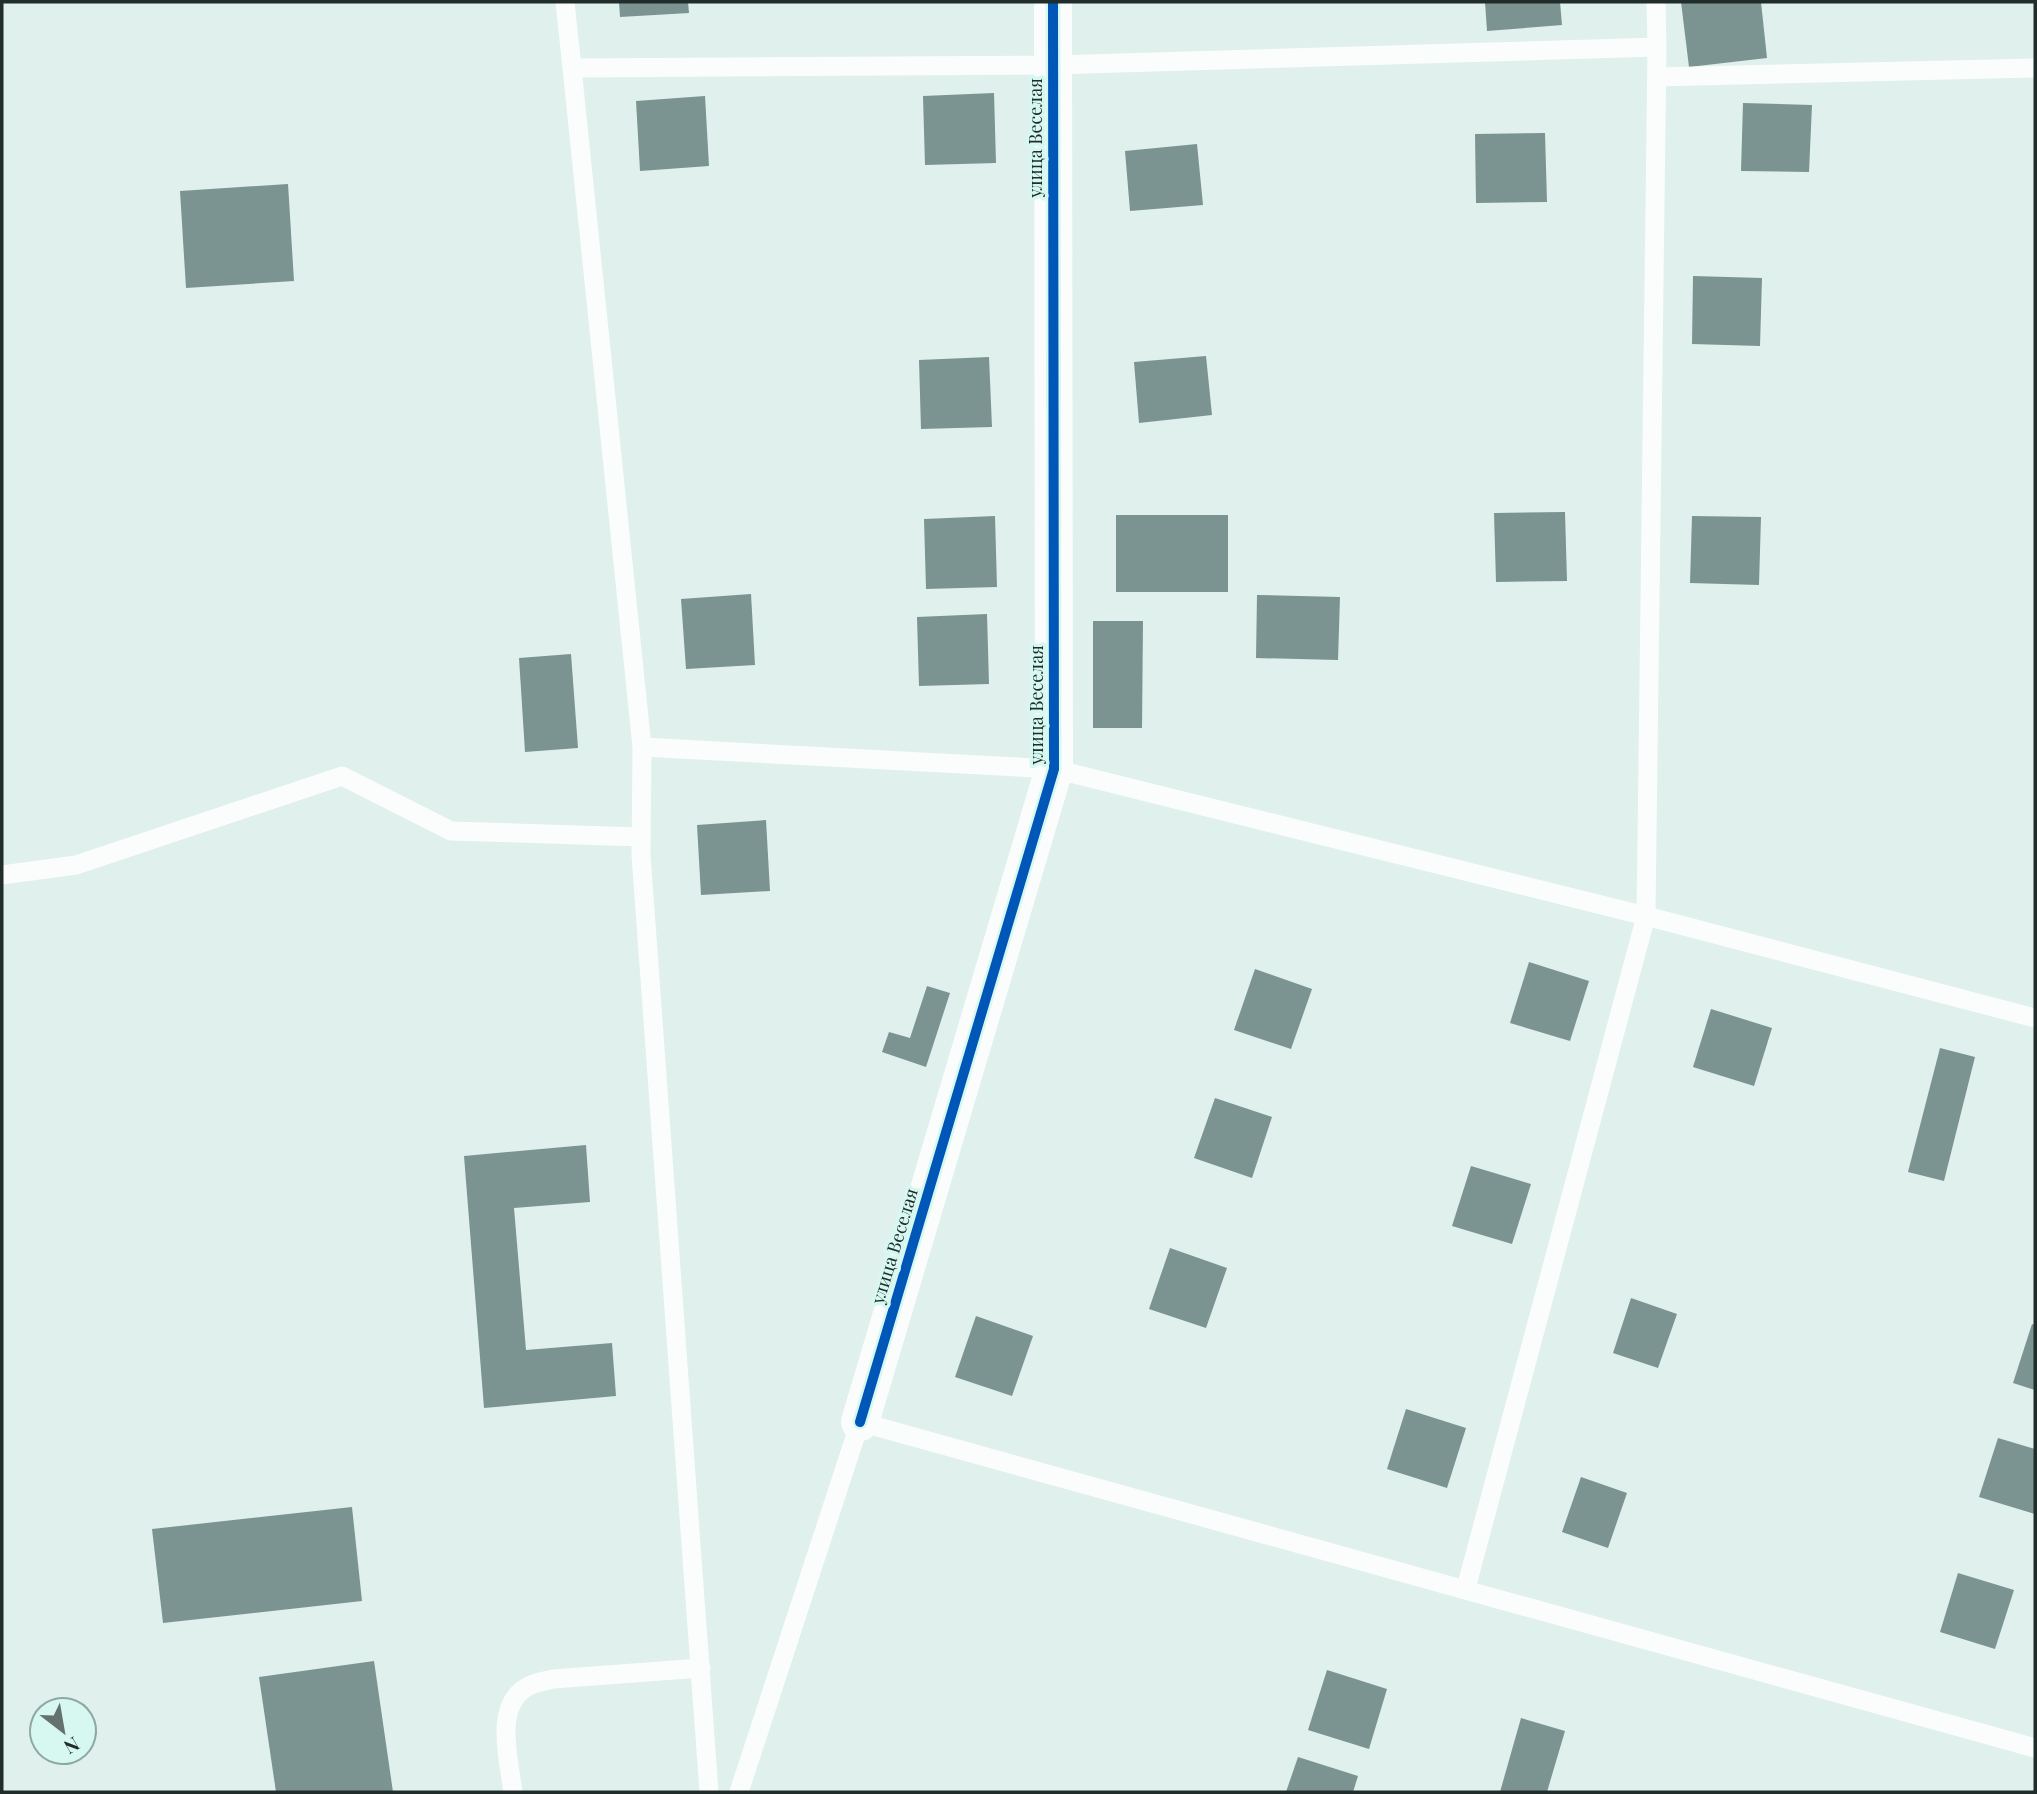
<svg xmlns="http://www.w3.org/2000/svg" width="2037" height="1794" font-family="'Playfair Display',serif">
<style>
.building{fill:#7b9491}
.lines{fill:none;stroke-linecap:round;stroke-linejoin:round}
.service{stroke:#fafdfc;stroke-width:19}
.minor{stroke:#fafdfc;stroke-width:38}
.cycleway-casing{stroke:#d7f8f1;stroke-width:15}
.cycleway{stroke:#0057b8;stroke-width:10}
.labels{text-anchor:middle;dominant-baseline:central;stroke-width:7;stroke-linejoin:round;paint-order:stroke}
.street-label{font-size:18px;fill:#212d2b;stroke:#d7f8f1}
</style>
<rect width="100%" height="100%" fill="#dff0ed"/>
<g class="building">
<path d="M619,2H688L689,13L620,17Z"/>
<path d="M1485,2H1560L1562,25L1487,31Z"/>
<path d="M1681,2H1761L1767,58L1689,67Z"/>
<path d="M994,93L996,163L925,165L923,96Z"/>
<path d="M705,96L709,166L640,171L636,101Z"/>
<path d="M1743,103L1812,105L1809,172L1741,171Z"/>
<path d="M1545,133L1547,202L1476,203L1475,134Z"/>
<path d="M1197,144L1203,205L1130,211L1125,151Z"/>
<path d="M288,184L294,281L186,288L180,191Z"/>
<path d="M1693,276L1762,278L1760,346L1692,344Z"/>
<path d="M1206,356L1212,415L1139,423L1134,362Z"/>
<path d="M989,357L992,427L921,429L919,360Z"/>
<path d="M1565,512L1567,581L1496,582L1494,513Z"/>
<rect x="1116" y="515" width="112" height="77"/>
<path d="M995,516L997,587L926,589L924,519Z"/>
<path d="M1692,516L1761,517L1759,585L1690,583Z"/>
<path d="M751,594L755,665L686,669L681,599Z"/>
<path d="M1257,595L1340,597L1338,660L1256,658Z"/>
<path d="M987,614L989,684L919,686L917,617Z"/>
<path d="M1093,621H1143L1142,728H1093Z"/>
<path d="M571,654L578,748L525,752L519,658Z"/>
<path d="M766,820L770,891L701,895L697,825Z"/>
<path d="M1529,962L1589,981L1570,1041L1510,1023Z"/>
<path d="M1255,969L1312,989L1291,1049L1234,1030Z"/>
<path d="M927,986L950,993L926,1067L882,1052L889,1032L910,1038Z"/>
<path d="M1711,1009L1772,1028L1754,1086L1693,1067Z"/>
<path d="M1940,1048L1975,1057L1944,1181L1908,1172Z"/>
<path d="M1215,1098L1272,1117L1252,1178L1194,1158Z"/>
<path d="M586,1145L590,1202L514,1208L526,1350L612,1343L616,1396L484,1408L464,1156Z"/>
<path d="M1471,1166L1531,1184L1512,1244L1452,1226Z"/>
<path d="M1170,1248L1227,1268L1206,1328L1149,1309Z"/>
<path d="M1631,1298L1677,1314L1658,1368L1613,1353Z"/>
<path d="M976,1316L1033,1336L1012,1396L955,1377Z"/>
<path d="M2032,1324L2035,1325V1390L2013,1383Z"/>
<path d="M1406,1409L1466,1428L1447,1488L1387,1469Z"/>
<path d="M1998,1438L2035,1449V1514L1979,1497Z"/>
<path d="M1581,1477L1627,1493L1608,1548L1562,1532Z"/>
<path d="M352,1507L362,1601L163,1623L152,1529Z"/>
<path d="M1958,1573L2014,1590L1995,1649L1940,1632Z"/>
<path d="M374,1661L393,1792H276L259,1677Z"/>
<path d="M1327,1670L1387,1689L1369,1749L1308,1730Z"/>
<path d="M1521,1718L1565,1731L1547,1792H1500Z"/>
<path d="M1298,1757L1358,1776L1353,1792H1286Z"/>
</g>
<g class="lines">
<g class="service">
<path d="M565,2L572,68L1053,65L1657,47L1656,2"/>
<path d="M1657,47L1646,916L2035,1018"/>
<path d="M572,68L642,747L641,855L709,1792"/>
<path d="M1657,77L2035,68"/>
<path d="M642,747L1054,769L1646,916L1466,1588"/>
<path d="M2,875L76,865L342,776L451,831L641,837"/>
<path d="M513,1792C509,1760 492,1702 531,1685C537,1682 546,1681 553,1679L701,1668"/>
<path d="M739,1792L860,1422L2035,1748"/>
</g>
<path class="minor" d="M860,1422L1054,769L1053,2"/>
<defs>
<path id="cycleway" d="M860,1422L1054,769L1053,2"/>
</defs>
<use href="#cycleway" class="cycleway-casing"/>
<use href="#cycleway" class="cycleway"/>
</g>
<g class="labels">
<g class="street-label">
<text transform="translate(1035 138) rotate(-90)">улица Веселая</text>
<text transform="translate(1036 705) rotate(-90)">улица Веселая</text>
<text transform="translate(894 1246) rotate(-73)">улица Веселая</text>
</g>
</g>
<rect width="2037" height="1794" fill="none" stroke="#212d2b" stroke-width="7"/>
<g transform="translate(63 1731) rotate(149)"><circle r="33" fill="#d7f8f1" stroke="#8ea7a2" stroke-width="2"/>
<path d="M0-5L12 26L0 18L-12 26Z" fill="#64716f"/>
<text y="-10" font-size="19" font-weight="bold" text-anchor="middle" fill="#212d2b">N</text>
</g>
</svg>
